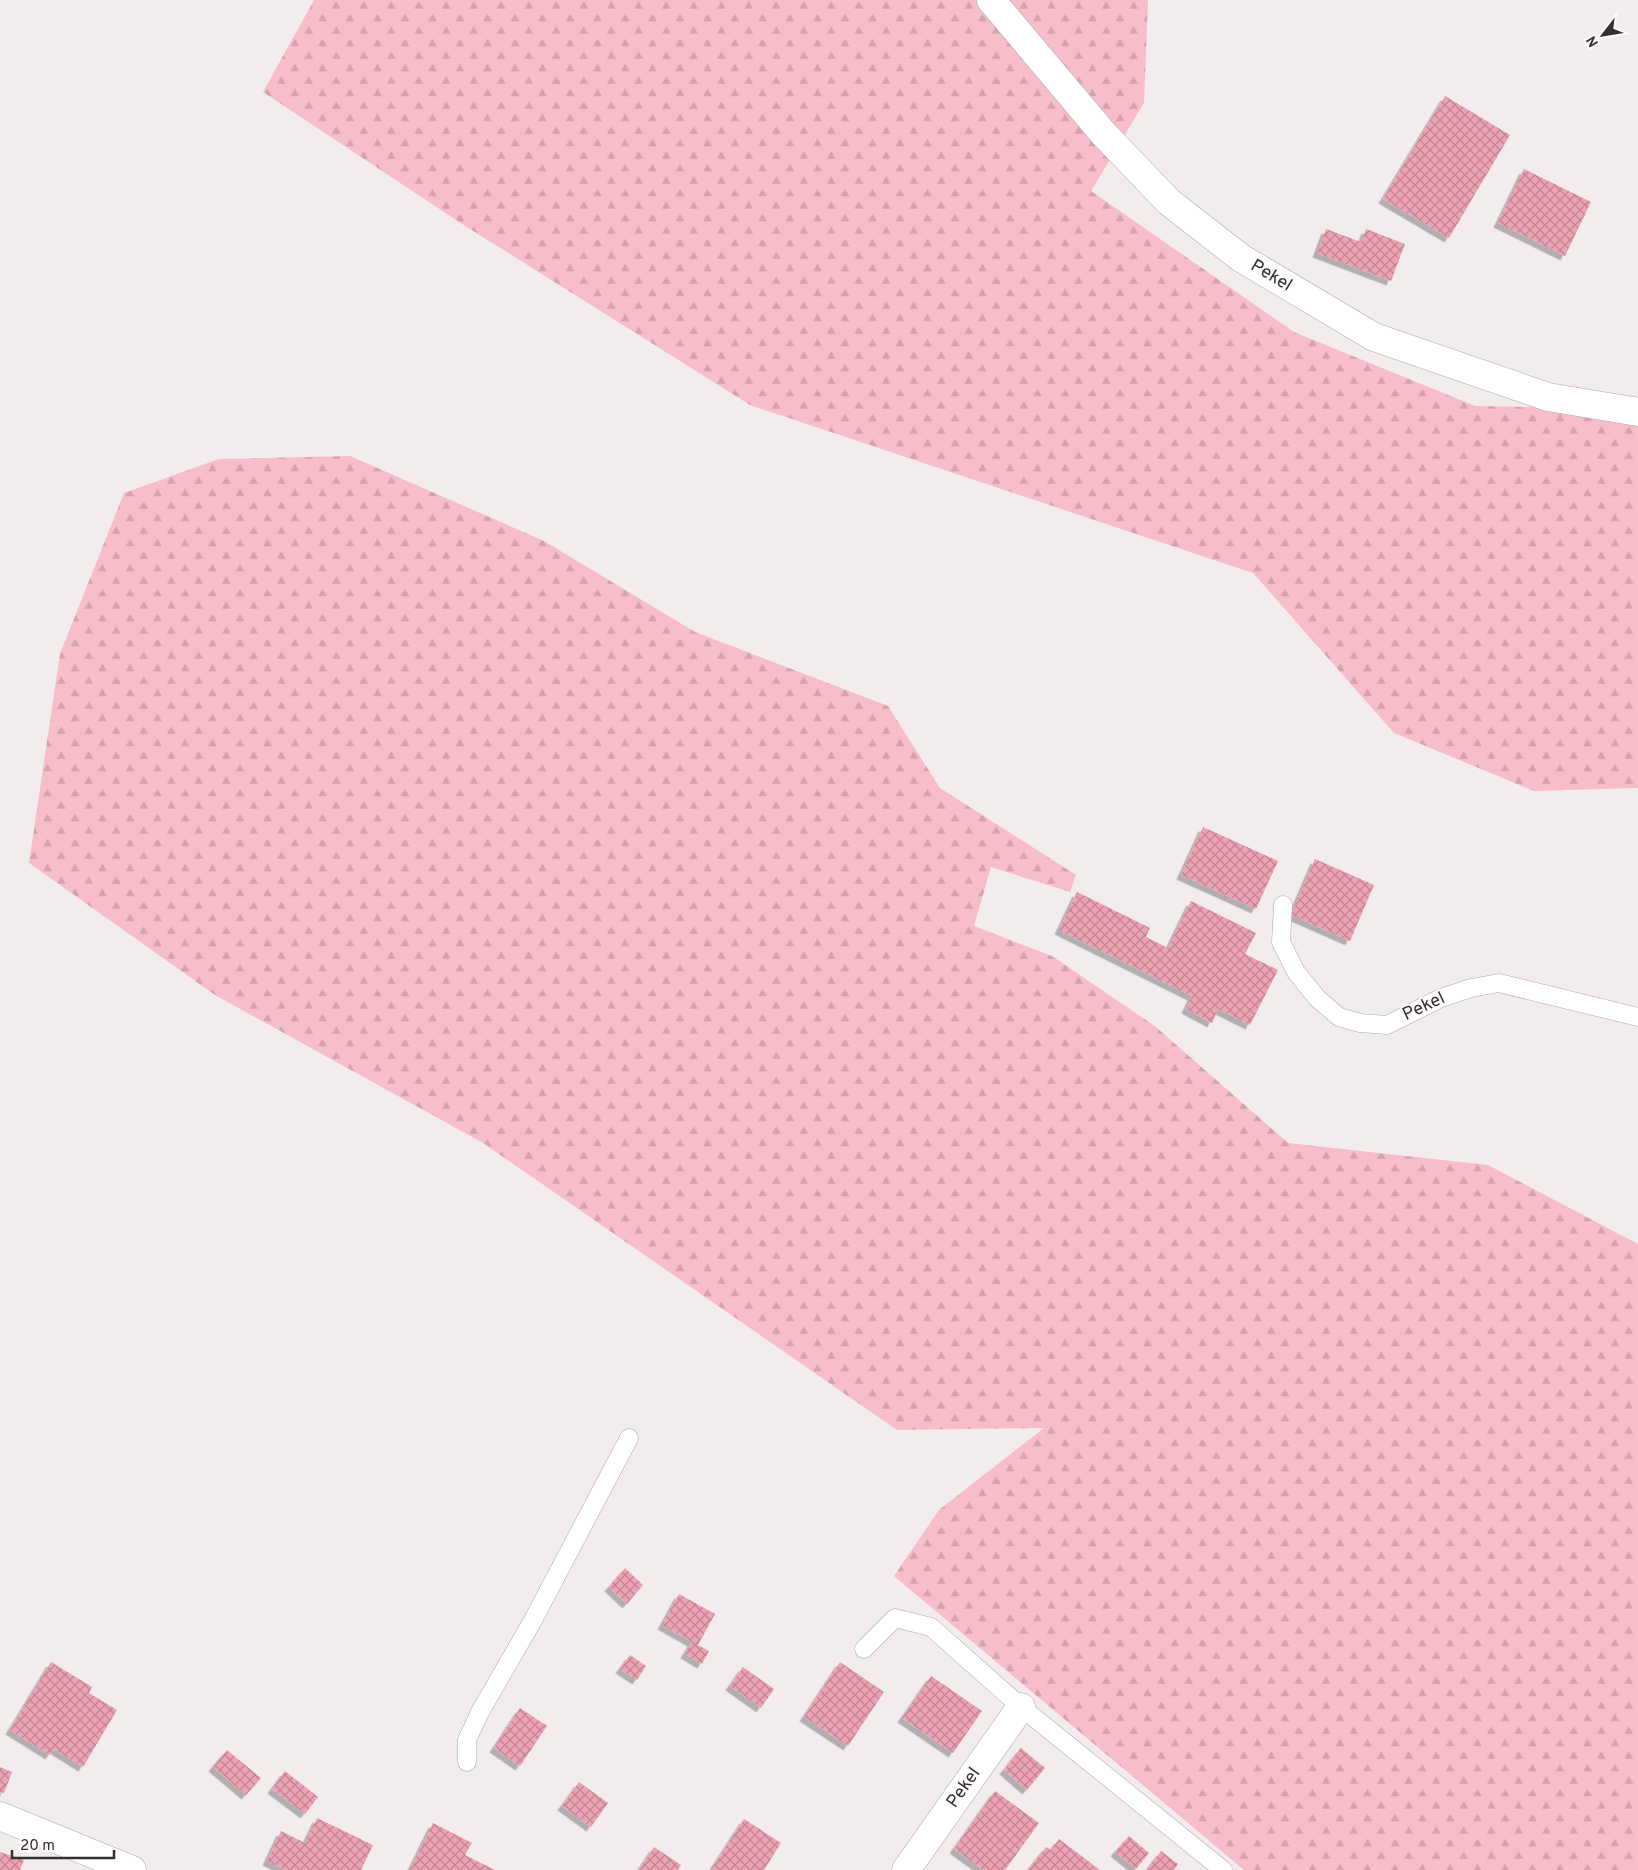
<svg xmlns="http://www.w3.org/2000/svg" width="1638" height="1870" font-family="Overpass,sans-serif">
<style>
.forest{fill:url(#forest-firs)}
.building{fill:url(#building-cross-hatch);filter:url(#shadow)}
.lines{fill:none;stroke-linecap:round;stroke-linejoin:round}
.service-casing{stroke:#afa8a9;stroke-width:19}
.minor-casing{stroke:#afa8a9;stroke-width:29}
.service{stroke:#fff;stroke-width:18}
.minor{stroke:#fff;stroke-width:28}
.labels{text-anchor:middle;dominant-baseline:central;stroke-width:4;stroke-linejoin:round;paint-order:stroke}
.street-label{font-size:18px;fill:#333030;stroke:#fefafb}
</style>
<defs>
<pattern id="forest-firs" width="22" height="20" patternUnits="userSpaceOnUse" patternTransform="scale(1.25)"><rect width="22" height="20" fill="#f7bdc8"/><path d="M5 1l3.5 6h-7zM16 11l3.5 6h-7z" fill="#d4a3ac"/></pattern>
<pattern id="building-cross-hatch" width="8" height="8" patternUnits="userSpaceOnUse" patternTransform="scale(1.25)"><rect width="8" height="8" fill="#eda2b2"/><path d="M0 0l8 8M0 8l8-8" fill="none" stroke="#c18491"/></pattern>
<filter id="shadow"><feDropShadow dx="-4.5" dy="4.5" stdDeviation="0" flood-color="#0004"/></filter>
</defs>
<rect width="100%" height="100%" fill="#f3eced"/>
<g class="forest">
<path d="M314,0H1148L1144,103L1091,191L1294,332L1475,406L1615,409L1638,417V788L1534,791L1394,733L1253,573L750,405L459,222L263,92Z"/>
<path d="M350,456L544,541L695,632L888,706L940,788L1076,875L1070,892L991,867L974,926L1052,956L1156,1027L1288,1143L1488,1165L1638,1244V1870H1244L894,1576L939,1510L1044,1428L897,1430L483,1143L215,995L29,863L60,654L124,493L219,459Z"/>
</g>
<g class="building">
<path d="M1445,96L1510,135L1449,238L1383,199Z"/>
<path d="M1524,169L1591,202L1565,256L1498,223Z"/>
<path d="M1326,229L1361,242L1366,229L1405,244L1391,281L1317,253Z"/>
<path d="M1203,827L1278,861L1256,909L1181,875Z"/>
<path d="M1315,859L1374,885L1350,941L1291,915Z"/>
<path d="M1077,892L1150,928L1146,937L1168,948L1191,901L1256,933L1245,954L1278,970L1250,1025L1218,1009L1212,1023L1186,1009L1192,996L1059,930Z"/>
<path d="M625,1568L643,1585L627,1604L609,1587Z"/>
<path d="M679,1594L715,1614L698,1645L709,1651L702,1664L685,1654L692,1642L662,1625Z"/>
<path d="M630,1655L646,1666L637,1680L620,1669Z"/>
<path d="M51,1662L92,1687L89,1693L117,1710L83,1767L54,1749L50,1755L10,1730Z"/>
<path d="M840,1662L884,1692L848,1746L804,1717Z"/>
<path d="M743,1667L774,1689L761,1708L730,1686Z"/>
<path d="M931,1676L982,1711L953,1753L902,1718Z"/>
<path d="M520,1708L547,1726L520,1766L494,1748Z"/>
<path d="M1021,1748L1045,1768L1027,1790L1004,1770Z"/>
<path d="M227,1750L261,1778L246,1795L213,1767Z"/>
<path d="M0,1767L12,1772L4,1793L0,1792Z"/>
<path d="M285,1771L318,1797L305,1814L272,1789Z"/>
<path d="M579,1782L608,1803L591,1827L562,1806Z"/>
<path d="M995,1791L1039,1823L1005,1870H983L954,1849Z"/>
<path d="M317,1818L373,1845L361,1870H286L267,1861L281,1831L305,1843Z"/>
<path d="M744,1819L781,1843L764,1870H711Z"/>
<path d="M433,1823L472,1843L465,1855L495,1870H410Z"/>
<path d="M1129,1836L1149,1853L1136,1869L1115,1852Z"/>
<path d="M1059,1839L1100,1870H1028L1046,1847L1051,1850Z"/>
<path d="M654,1847L681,1865L678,1870H639Z"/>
<path d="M1161,1851L1178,1864L1174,1870H1147Z"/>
<path d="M0,1852L24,1860L20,1870H0Z"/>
</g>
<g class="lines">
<defs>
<g id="service">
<path d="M1283,905L1281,942L1296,972L1317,998L1339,1017L1360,1023L1387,1025L1441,998L1471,988L1499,983L1638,1017"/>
<path d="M864,1649L895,1618L931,1627L1021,1707L1223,1870"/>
<path d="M467,1762V1740L480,1712L532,1622L629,1438"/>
</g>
<g id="minor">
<path d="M991,0L1102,132L1169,202L1241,258L1374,337L1548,397L1638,412"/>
<path d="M0,1816L132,1870"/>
<path d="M906,1870L1021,1707"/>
</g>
</defs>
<use href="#service" class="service-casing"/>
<use href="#minor" class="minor-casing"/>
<use href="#service" class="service"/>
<use href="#minor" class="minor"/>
</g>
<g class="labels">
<g class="street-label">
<text transform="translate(1271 276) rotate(31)">Pekel</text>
<text transform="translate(1424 1007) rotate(-25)">Pekel</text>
<text transform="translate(964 1788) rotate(-55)">Pekel</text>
</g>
</g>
<g transform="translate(1603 35) rotate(239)" stroke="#fefafb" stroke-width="4" paint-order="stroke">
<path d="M0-4L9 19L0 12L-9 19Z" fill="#333030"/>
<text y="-8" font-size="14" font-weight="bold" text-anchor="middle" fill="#333030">N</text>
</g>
<path d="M12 1850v8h102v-8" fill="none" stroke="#333030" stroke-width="2.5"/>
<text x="20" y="1850" font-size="15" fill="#333030" stroke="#fefafb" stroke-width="4" paint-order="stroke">20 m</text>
</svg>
